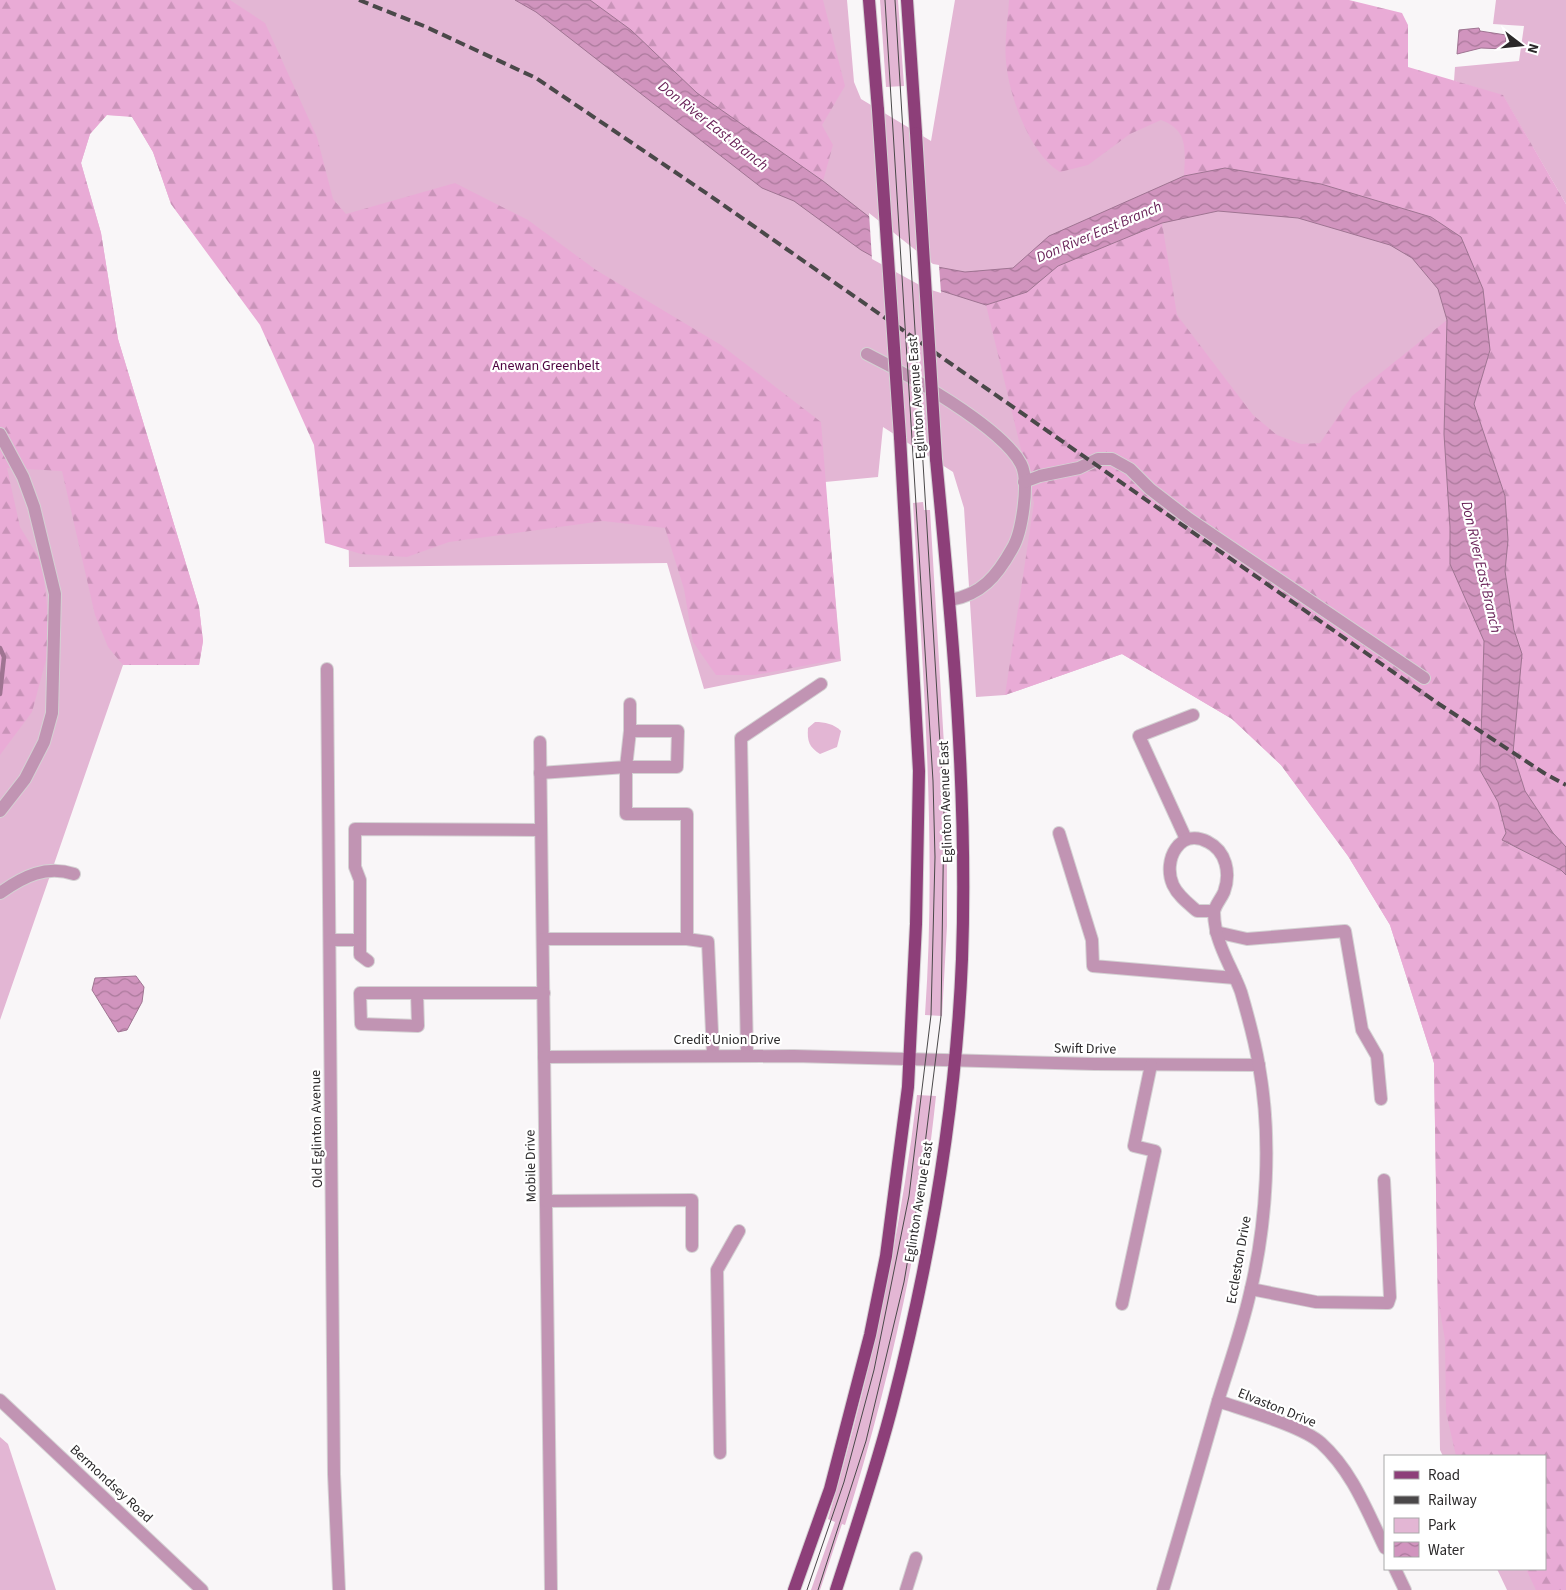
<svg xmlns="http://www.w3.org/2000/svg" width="1566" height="1590" font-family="'Source Sans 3',sans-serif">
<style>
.green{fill:#e3b6d4}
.forest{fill:url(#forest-firs)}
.water{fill:url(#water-waves);stroke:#9f7492}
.pier{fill:#f9f6f8}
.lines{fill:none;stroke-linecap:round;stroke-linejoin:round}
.stream{stroke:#9f7492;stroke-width:4.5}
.minor-casing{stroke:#d4d1d3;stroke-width:14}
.major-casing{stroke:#d4d1d3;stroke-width:14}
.minor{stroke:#c194b3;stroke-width:12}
.major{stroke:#8d3f79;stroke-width:12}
.tram{stroke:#4a4849;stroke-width:1}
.rail{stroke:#4a4849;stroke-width:4;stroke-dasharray:10 5;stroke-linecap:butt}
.major-bridge-casing{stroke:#d4d1d3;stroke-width:14;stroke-linecap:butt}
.major-bridge{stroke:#8d3f79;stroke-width:12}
.labels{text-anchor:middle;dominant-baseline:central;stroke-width:4.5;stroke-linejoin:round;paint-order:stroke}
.park-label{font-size:14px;fill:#4c023e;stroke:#fff}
.street-label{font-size:14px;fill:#2b292a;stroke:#fff}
.water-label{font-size:15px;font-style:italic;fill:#6a2359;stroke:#fff}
</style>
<defs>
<pattern id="forest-firs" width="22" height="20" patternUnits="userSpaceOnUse" patternTransform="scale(1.25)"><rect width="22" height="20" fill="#e9abd6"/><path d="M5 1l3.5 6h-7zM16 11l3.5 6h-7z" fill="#c893b8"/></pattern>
<pattern id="water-waves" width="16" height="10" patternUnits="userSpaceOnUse" patternTransform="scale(1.25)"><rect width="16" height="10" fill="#d194be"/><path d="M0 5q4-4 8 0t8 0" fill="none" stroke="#aa799b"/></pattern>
</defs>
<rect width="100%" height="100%" fill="#f9f6f8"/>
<g class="green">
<path d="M0,0H847L854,82L861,99L931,141L955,0H1114L1566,226V1590H1507L1497,1569H1545V1456H1443L1440,1450L1434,1063L1390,925L1348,856L1281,765L1232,719L1122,654L1005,695L976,697L964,508L953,472L883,427L878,477L825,482L841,661L704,689L667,563L349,567L347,437L171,204L153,152L132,116L106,115L90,134L81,163L101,233L118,339L199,607L203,641L199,665H123L0,1020Z"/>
<path d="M880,0H898L904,86L886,87Z"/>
<path d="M1496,0H1566V204L1503,96L1454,81L1455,67L1519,61L1524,26L1493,24Z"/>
<path d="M923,502L924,510H930L947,795V926L942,1016L925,1015C937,844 923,674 913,503Z"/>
<path d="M815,722C825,722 834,724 841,731L837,747L820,754C809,747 807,741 808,728Z"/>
<path d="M917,1095L936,1096C921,1241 889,1385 845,1525L842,1524L820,1590H811L835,1522L828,1519C869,1380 900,1239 917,1095Z"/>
<path d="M0,1437L8,1444L56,1590H0Z"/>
</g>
<g class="forest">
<path d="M0,0H230L265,23L317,137L333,199L346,214L455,183L528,220L596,270L721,345L821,422L840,659L755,675H716L693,642L684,589L665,528L603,521L449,542L407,557L361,554L325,543L314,445L260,325L171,204L153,152L132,117L107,115L90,134L81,163L101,233L118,339L199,607L203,641L199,665H123L108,647L95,615L62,471L7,468L20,527L42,563L51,641L32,712L0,755Z"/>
<path d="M590,0H823L845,86L822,125L833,145L823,181L697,93L631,30Z"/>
<path d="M1009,0H1349L1402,13L1408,25V67L1503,95L1566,204V847L1553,833L1525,791L1513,753L1522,654L1514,630L1505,571L1508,540L1505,496L1474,404L1490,350L1483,289L1461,237L1431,217L1321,184L1225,168L1184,176C1185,151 1189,130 1161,120L1130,134L1088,165L1060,172C1030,154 1009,96 1006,62C1004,42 1008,20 1009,0Z"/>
<path d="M1162,223L1177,315L1253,415L1277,435L1301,444L1320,443L1352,396L1447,320L1444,434L1450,527V564L1484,641L1480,770L1498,801L1506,833L1502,841L1561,870L1566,875V1590H1536L1526,1569H1545V1456H1456L1446,1412L1445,1340L1438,1299L1434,1063L1390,925L1348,856L1281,765L1232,719L1122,654L1005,695L1034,503L986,305L1027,292L1058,266Z"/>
</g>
<g class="water">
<path d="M515,0H590L631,30L697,93L823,181L932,266L965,272L1013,268L1049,236L1184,176L1225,168L1321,184L1431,217L1461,237L1483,289L1490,350L1474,404L1505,496L1508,540L1505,571L1514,630L1522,654L1513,753L1525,791L1553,833L1566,847V875L1561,870L1502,840L1506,833L1498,802L1480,770L1484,641L1450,564V527L1444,434L1447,320L1438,289L1412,258L1390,245L1298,218L1218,211L1162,223L1058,266L1027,292L986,305L926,286L861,250L794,201L762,188L536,12Z"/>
<path d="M1479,28L1480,31L1506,35L1505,49L1481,48L1457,54L1459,30Z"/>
<path d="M136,976L144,987L142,1002L127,1030L118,1032L92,990L95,978Z"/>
</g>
<path class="pier" d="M869,213L933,264L939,265L941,293L925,288L872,259Z"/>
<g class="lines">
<path class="stream" d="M0,648L4,657L0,694"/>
<defs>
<g id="minor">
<path d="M867,354C905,373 1002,427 1021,464C1030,481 1022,533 1012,549C997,576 981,595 950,600"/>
<path d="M0,434L23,477L34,507L55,594L52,713L44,742L25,779L0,811"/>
<path d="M1024,482L1040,476L1079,468L1098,459H1112L1130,469L1150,489L1189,519L1424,678"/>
<path d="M327,669L334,1474L339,1590"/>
<path d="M540,742L551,1590"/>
<path d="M540,773L626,767L630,731"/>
<path d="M1059,833L1092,940L1093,966L1235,978"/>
<path d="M1186,839L1139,736L1193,715"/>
<path d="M0,893C24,876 46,865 74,874"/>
<path d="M1216,932L1247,939L1345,931L1362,1030L1377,1056L1381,1099"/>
<path d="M543,939H687V814H626V767H677L678,731H630V704"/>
<path d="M687,939L708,942L713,1055"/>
<path d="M331,940H360V880L355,867V829L541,830"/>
<path d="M360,940V955L368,961"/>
<path d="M417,993L418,1026L361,1024L360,993H544"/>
<path d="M747,1056L741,738L821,684"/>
<path d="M544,1057L794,1056L1095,1064L1259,1065"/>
<path d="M546,1201L692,1200V1246"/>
<path d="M1251,1289L1316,1302L1388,1303L1390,1297L1384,1180"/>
<path d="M1122,1304L1155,1151L1134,1146L1151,1065"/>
<path d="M0,1400L202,1590"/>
<path d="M1218,1401C1244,1410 1302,1426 1321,1443C1352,1471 1367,1511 1385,1548"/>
<path d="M720,1453L717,1270L739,1231"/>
<path d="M1395,1569L1405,1590"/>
<path d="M906,1590L916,1558"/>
<path d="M1163,1590C1182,1527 1200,1464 1218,1401C1229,1365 1242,1329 1250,1293C1267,1223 1272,1138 1259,1066C1255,1042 1248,1016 1241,992C1234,972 1220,951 1216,930C1215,925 1214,917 1214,912C1215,905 1221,899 1224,892C1231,873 1226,851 1208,842C1180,827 1162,860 1173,885C1178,896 1189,904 1197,911H1214"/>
</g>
<g id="major">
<path d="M869,0L878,110"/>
<path d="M907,0L916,133"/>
<path d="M794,1590L830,1489L870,1335L886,1256L908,1087L916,924L919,771L900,437"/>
<path d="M836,1590C856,1528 877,1466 893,1403C930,1259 956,1108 962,959C968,792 952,625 936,459"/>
</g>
</defs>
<use href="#minor" class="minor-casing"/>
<use href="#major" class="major-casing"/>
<use href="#minor" class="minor"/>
<use href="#major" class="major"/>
<g class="tram">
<path d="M807,1590L844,1482L874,1370L909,1196L931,1015L935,857L933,781L885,0"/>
<path d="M818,1590L866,1441L904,1282L918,1200L941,1016L944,809L895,0"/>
</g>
<path class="rail" d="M359,0L424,26L536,78L709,195L1439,704L1544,773L1566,785"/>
<defs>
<g id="major-bridge">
<path d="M878,110L900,437"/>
<path d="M916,133L936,459"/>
</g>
</defs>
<use href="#major-bridge" class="major-bridge-casing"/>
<use href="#major-bridge" class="major-bridge"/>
</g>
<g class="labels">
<g class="park-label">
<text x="546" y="366">Anewan Greenbelt</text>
</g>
<g class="street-label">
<text transform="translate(917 398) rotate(-94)">Eglinton Avenue East</text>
<text transform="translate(946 802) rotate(-92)">Eglinton Avenue East</text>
<text x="727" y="1040">Credit Union Drive</text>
<text transform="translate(1085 1049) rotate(1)">Swift Drive</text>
<text transform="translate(317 1129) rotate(-91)">Old Eglinton Avenue</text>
<text transform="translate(531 1166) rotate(-91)">Mobile Drive</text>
<text transform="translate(919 1202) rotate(-81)">Eglinton Avenue East</text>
<text transform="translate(1239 1260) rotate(-80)">Eccleston Drive</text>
<text transform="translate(1277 1408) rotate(22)">Elvaston Drive</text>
<text transform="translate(111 1484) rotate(43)">Bermondsey Road</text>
</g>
<g class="water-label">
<text transform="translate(713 126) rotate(38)">Don River East Branch</text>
<text transform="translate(1099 232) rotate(-23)">Don River East Branch</text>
<text transform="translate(1481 567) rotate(77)">Don River East Branch</text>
</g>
</g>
<rect x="1384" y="1455" width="162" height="115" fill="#ffffff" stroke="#aaa9aa"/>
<rect x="1394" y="1471" width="25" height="8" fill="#8d3f79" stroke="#aaa9aa"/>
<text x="1428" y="1480" font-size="15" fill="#2b292a">Road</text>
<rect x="1394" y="1496" width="25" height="8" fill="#4a4849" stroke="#aaa9aa"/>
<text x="1428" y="1505" font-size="15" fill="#2b292a">Railway</text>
<rect x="1394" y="1518" width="25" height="15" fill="#e3b6d4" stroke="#aaa9aa"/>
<text x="1428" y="1530" font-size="15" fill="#2b292a">Park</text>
<rect x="1394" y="1542" width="25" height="15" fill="url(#water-waves)" stroke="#aaa9aa"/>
<text x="1428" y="1555" font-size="15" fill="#2b292a">Water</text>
<g transform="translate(1521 45) rotate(106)" stroke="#ffffff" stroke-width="4" paint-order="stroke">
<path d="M0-4L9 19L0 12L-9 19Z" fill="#2b292a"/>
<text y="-8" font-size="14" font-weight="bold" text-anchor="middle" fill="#2b292a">N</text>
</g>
</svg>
